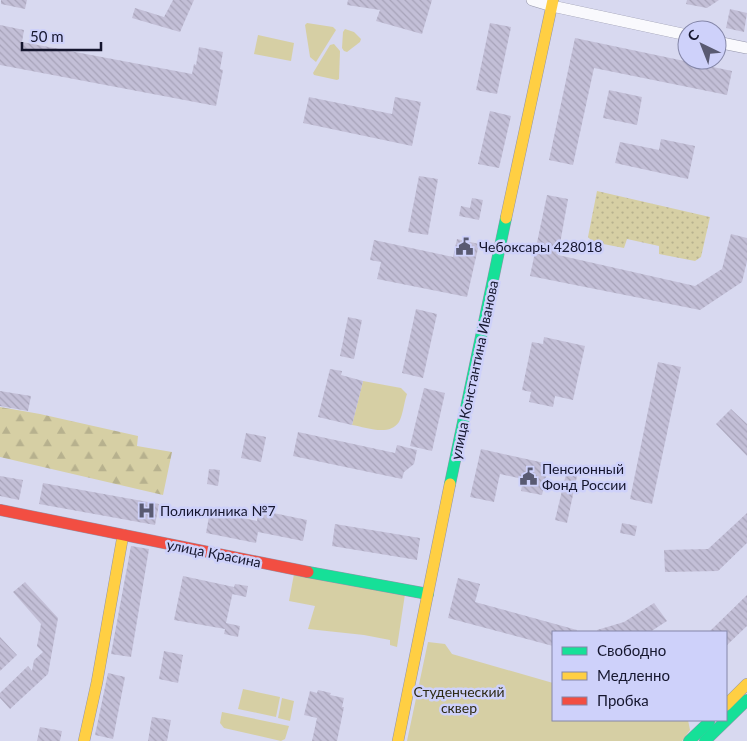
<svg xmlns="http://www.w3.org/2000/svg" width="747" height="741" font-family="Lato,sans-serif">
<style>
.grass{fill:url(#grass-dots)}
.forest{fill:url(#forest-firs)}
.green{fill:#d6cfa4}
.building{fill:url(#building-back-hatch)}
.lines{fill:none;stroke-linecap:round;stroke-linejoin:round}
.street-casing{stroke:#9394aa;stroke-width:12}
.fast-casing{stroke:#9394aa;stroke-width:12}
.slow-casing{stroke:#9394aa;stroke-width:12}
.jam-casing{stroke:#9394aa;stroke-width:12}
.street{stroke:#f9f9fd;stroke-width:11}
.fast{stroke:#16e098;stroke-width:11}
.slow{stroke:#ffcf43;stroke-width:11}
.jam{stroke:#f24e42;stroke-width:11}
.labels{text-anchor:middle;dominant-baseline:central;stroke-width:5;stroke-linejoin:round;paint-order:stroke}
.poi-label{font-size:14px;fill:#15162e;stroke:#ced1fa;text-anchor:start}
.street-label{font-size:14px;fill:#15162e;stroke:#ced1fa}
.park-label{font-size:14px;fill:#2d2a14;stroke:#ced1fa}
</style>
<defs>
<pattern id="grass-dots" width="8" height="8" patternUnits="userSpaceOnUse" patternTransform="scale(1.25)"><rect width="8" height="8" fill="#d6cfa4"/><path d="M2 2h.1M6 6h.1" fill="none" stroke="#b7b18e" stroke-width="1.8" stroke-linecap="round"/></pattern>
<pattern id="forest-firs" width="22" height="20" patternUnits="userSpaceOnUse" patternTransform="scale(1.25)"><rect width="22" height="20" fill="#d6cfa4"/><path d="M5 1l3.5 6h-7zM16 11l3.5 6h-7z" fill="#b7b18e"/></pattern>
<pattern id="building-back-hatch" width="6" height="6" patternUnits="userSpaceOnUse" patternTransform="scale(1.25)"><rect width="6" height="6" fill="#c3bfd7"/><path d="M-1 5l2 2M0 0l6 6M5-1l2 2" fill="none" stroke="#a7a3b9"/></pattern>
</defs>
<rect width="100%" height="100%" fill="#d8d9f0"/>
<path class="grass" d="M597,191L710,217L701,257L695,261L659,254V246L627,239L624,248L593,242L588,237Z"/>
<path class="forest" d="M0,407L40,414L138,436L137,446L172,452L163,495L0,457Z"/>
<g class="green">
<path d="M307,23L333,27L336,30L316,62L310,57L305,25Z"/>
<path d="M345,29L354,32L361,39L360,42L347,52L344,51L342,48L343,32Z"/>
<path d="M258,35L294,43L291,61L254,54Z"/>
<path d="M334,44L340,51L339,79L337,80L314,75L313,73L330,45Z"/>
<path d="M363,381L401,388L407,394C404,402 403,415 399,422C389,437 366,427 352,425Z"/>
<path d="M294,574L405,594L397,647L390,645V640L364,635L308,629L315,606L289,601Z"/>
<path d="M428,642L445,644L452,654L553,683V720H688L690,730L682,741H407Z"/>
<path d="M243,689L280,697L276,717L238,709Z"/>
<path d="M282,698L294,701L290,721L278,718Z"/>
<path d="M222,712L289,726L285,739L281,741L224,728L220,723Z"/>
</g>
<g class="building">
<path d="M1,0H27L25,9L1,4Z"/>
<path d="M173,0H194L180,32L132,18L135,8L164,17Z"/>
<path d="M348,0H432L422,34L376,21L380,10L347,5Z"/>
<path d="M687,0H719L707,8L686,4Z"/>
<path d="M730,9L747,13L744,32L726,28Z"/>
<path d="M490,23L511,27L497,94L476,90Z"/>
<path d="M0,25L24,30L22,42L192,74L194,64L196,65L199,47L223,52L220,69L223,70L216,106L0,65Z"/>
<path d="M575,38L732,71L727,95L594,68L573,165L549,160Z"/>
<path d="M609,90L642,97L637,125L603,118Z"/>
<path d="M309,97L392,114L395,97L421,102L412,146L303,123Z"/>
<path d="M490,111L511,116L499,168L478,164Z"/>
<path d="M661,139L695,146L688,179L615,163L620,142L659,150Z"/>
<path d="M419,176L438,179L428,235L408,232Z"/>
<path d="M547,195L568,199L558,255L695,286L722,269L731,234L747,238V261L742,282L700,310L530,276Z"/>
<path d="M472,198L483,200L479,220L459,216L461,206L470,208Z"/>
<path d="M457,239L479,244L467,297L377,279L381,262L370,260L374,240L453,257Z"/>
<path d="M416,309L437,314L423,378L402,373Z"/>
<path d="M348,317L362,320L354,359L340,356Z"/>
<path d="M544,337L585,346L573,400L555,396L553,407L529,402L531,392L522,390L532,342L543,344Z"/>
<path d="M658,362L681,367L652,504L630,499Z"/>
<path d="M330,369L342,371L341,375L363,381L352,425L318,417Z"/>
<path d="M424,388L445,393L432,451L410,446Z"/>
<path d="M0,391L31,396L28,411L0,406Z"/>
<path d="M731,409L747,424V456L716,424Z"/>
<path d="M298,432L395,453L397,445L417,450L414,464L404,472L402,479L293,456Z"/>
<path d="M246,433L266,437L261,462L241,458Z"/>
<path d="M481,449L549,464L542,495L521,491L523,479L500,474L494,502L470,497Z"/>
<path d="M209,469L220,470L218,486L207,484Z"/>
<path d="M566,474L577,476L567,523L555,520Z"/>
<path d="M0,476L23,480L19,500L0,496Z"/>
<path d="M43,483L159,504L155,525L39,504Z"/>
<path d="M259,510L307,520L303,541L258,532L256,543L206,533L210,511L257,521Z"/>
<path d="M747,513V543L718,571L665,572L664,550L708,549Z"/>
<path d="M622,523L637,526L635,536L620,533Z"/>
<path d="M335,524L420,538L417,560L332,546Z"/>
<path d="M131,546L149,549L131,657L111,654Z"/>
<path d="M183,576L234,587L226,623L240,626L238,637L224,634L225,629L174,620Z"/>
<path d="M458,578L480,584L475,602L577,630L576,632H553V646L448,618Z"/>
<path d="M25,582L58,618L48,674L10,709L0,698V693L28,666L32,671L34,660L43,652L37,646L41,624L13,592Z"/>
<path d="M235,584L248,586L246,597L232,594Z"/>
<path d="M747,595V626L726,646V632H709Z"/>
<path d="M654,603L667,621L650,632H598L597,630L624,622Z"/>
<path d="M0,637L17,655L0,671Z"/>
<path d="M164,651L183,655L178,683L159,679Z"/>
<path d="M108,673L125,677L113,739L95,735Z"/>
<path d="M318,690L331,693L330,695L344,698L342,707H344L337,741H312L317,718L304,715L310,691L317,693Z"/>
<path d="M152,717L171,720L167,741H148Z"/>
<path d="M40,727L62,731L60,741H37Z"/>
</g>
<g class="lines">
<defs>
<g id="street">
<path d="M532,0L552,6L687,35"/>
<path d="M717,42L747,48"/>
</g>
<g id="fast">
<path d="M450,484L506,218"/>
<path d="M308,572L428,594"/>
<path d="M689,741L709,722"/>
<path d="M705,741L747,700"/>
</g>
<g id="slow">
<path d="M506,218L553,0"/>
<path d="M726,705L747,684"/>
<path d="M84,741L97,682L123,535"/>
<path d="M398,741L450,484"/>
</g>
<path id="jam" d="M0,510L308,572"/>
</defs>
<use href="#street" class="street-casing"/>
<use href="#fast" class="fast-casing"/>
<use href="#slow" class="slow-casing"/>
<use href="#jam" class="jam-casing"/>
<use href="#street" class="street"/>
<use href="#fast" class="fast"/>
<use href="#slow" class="slow"/>
<use href="#jam" class="jam"/>
</g>
<defs>
<symbol id="civic-bare" viewBox="-9 -9 18 18"><path d="M-.6-6.5H3V-4.5H.6V-3L4-1V1h2V6H-6V1h2V-1L-.6-3ZM-1.2 2.5V6h2.4V2.5Z" fill="#595a72" stroke="#ced1fa" stroke-width="2.5" paint-order="stroke"/></symbol>
<symbol id="hospital-bare" viewBox="-9 -9 18 18"><path d="M-5-5h3v3.5h4V-5h3V5h-3V1.5h-4V5h-3Z" fill="#595a72" stroke="#ced1fa" stroke-width="2.5" paint-order="stroke"/></symbol>
</defs>
<g fill-rule="evenodd">
<use href="#civic-bare" x="452" y="234" width="25" height="25"/>
<use href="#civic-bare" x="516" y="464" width="25" height="25"/>
<use href="#hospital-bare" x="134" y="498" width="25" height="25"/>
</g>
<g class="labels">
<g class="poi-label">
<text x="479" y="246">Чебоксары 428018</text>
<text x="542" y="468">Пенсионный<tspan x="542" dy="16">Фонд России</tspan></text>
<text x="160" y="510">Поликлиника №7</text>
</g>
<g class="street-label">
<text transform="translate(474 370) rotate(-78)">улица Константина Иванова</text>
<text transform="translate(214 553) rotate(11)">улица Красина</text>
</g>
<g class="park-label">
<text x="459" y="691">Студенческий<tspan x="459" dy="16">сквер</tspan></text>
</g>
</g>
<rect x="552" y="631" width="175" height="90" fill="#ced1fa" stroke="#8486a8"/>
<rect x="562" y="647" width="25" height="8" fill="#16e098" stroke="#8486a8"/>
<text x="597" y="656" font-size="15" fill="#15162e">Свободно</text>
<rect x="562" y="672" width="25" height="8" fill="#ffcf43" stroke="#8486a8"/>
<text x="597" y="681" font-size="15" fill="#15162e">Медленно</text>
<rect x="562" y="697" width="25" height="8" fill="#f24e42" stroke="#8486a8"/>
<text x="597" y="706" font-size="15" fill="#15162e">Пробка</text>
<g transform="translate(702 45) rotate(317)"><circle r="24" fill="#ced1fa" stroke="#8486a8"/>
<path d="M0-4L9 19L0 12L-9 19Z" fill="#595a72"/>
<text y="-8" font-size="14" font-weight="bold" text-anchor="middle" fill="#15162e">С</text>
</g>
<path d="M22 42v8h79v-8" fill="none" stroke="#15162e" stroke-width="2.5"/>
<text x="30" y="42" font-size="15" fill="#15162e" stroke="#ced1fa" stroke-width="4" paint-order="stroke">50 m</text>
</svg>
